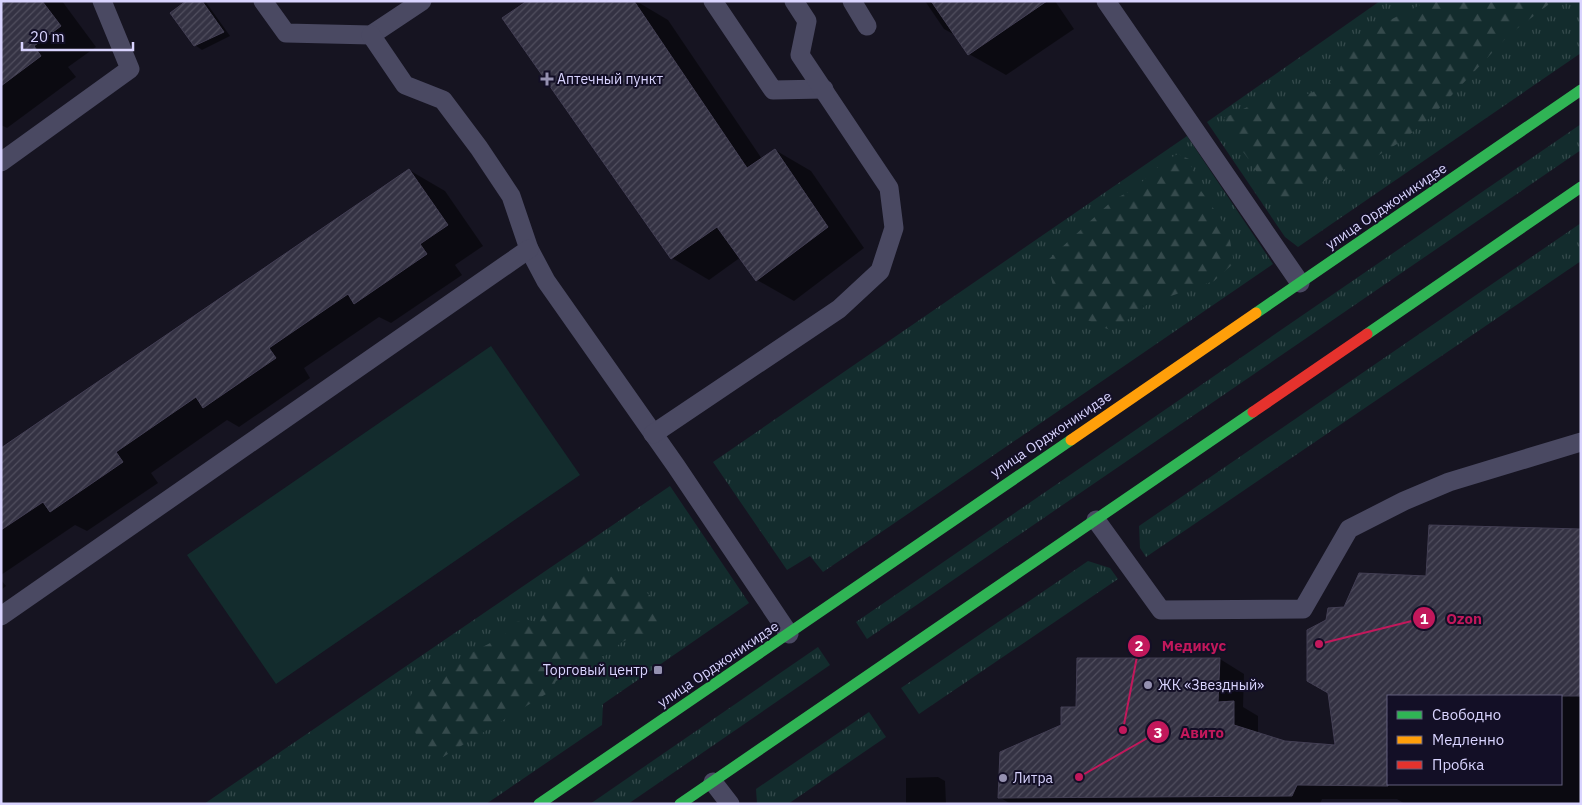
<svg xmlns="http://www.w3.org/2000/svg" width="1582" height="805" font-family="'IBM Plex Sans',sans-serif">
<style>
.grass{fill:url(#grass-tufts)}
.forest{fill:url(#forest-firs)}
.park{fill:#132c2d}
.shadow{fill:#0007;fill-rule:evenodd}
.building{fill:url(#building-hatch);stroke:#433f54}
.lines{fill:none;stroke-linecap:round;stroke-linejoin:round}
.lane{stroke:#4a4962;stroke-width:19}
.fast{stroke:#30b455;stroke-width:11}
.slow{stroke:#ff9f0a;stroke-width:11}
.jam{stroke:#e5322d;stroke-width:11}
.poi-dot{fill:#9591b1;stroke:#130f26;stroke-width:2}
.labels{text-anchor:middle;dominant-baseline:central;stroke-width:4;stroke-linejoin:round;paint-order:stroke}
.poi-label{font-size:14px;fill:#d9d4ff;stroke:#130f26;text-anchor:start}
.street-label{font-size:14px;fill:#d9d4ff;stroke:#130f26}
.leader{fill:none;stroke:#c2185b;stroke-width:2}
.callout-dot{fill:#c2185b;stroke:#130f26;stroke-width:2}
.mark-label{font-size:15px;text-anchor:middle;font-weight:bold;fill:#fff}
.callout-label{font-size:15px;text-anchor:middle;font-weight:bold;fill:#c2185b;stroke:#130f26;stroke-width:4;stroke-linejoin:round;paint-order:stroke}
</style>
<defs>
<pattern id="grass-tufts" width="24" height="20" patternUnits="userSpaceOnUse" patternTransform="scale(1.25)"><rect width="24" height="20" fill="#132c2d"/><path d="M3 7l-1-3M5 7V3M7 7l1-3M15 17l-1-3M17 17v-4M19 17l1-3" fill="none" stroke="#354a4c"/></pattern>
<pattern id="forest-firs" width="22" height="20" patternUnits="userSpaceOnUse" patternTransform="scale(1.25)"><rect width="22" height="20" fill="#132c2d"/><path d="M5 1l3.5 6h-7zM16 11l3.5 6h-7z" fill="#354a4c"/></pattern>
<pattern id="building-hatch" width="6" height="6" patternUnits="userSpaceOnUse" patternTransform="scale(1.25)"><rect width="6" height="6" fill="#343243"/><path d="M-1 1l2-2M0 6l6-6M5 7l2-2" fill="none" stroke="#514f5f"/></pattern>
</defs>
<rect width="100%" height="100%" fill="#161421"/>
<g class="grass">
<path d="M1380,1H1581V53L1298,247L1285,237L1207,122Z"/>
<path d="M1581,124V150L867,639L856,622Z"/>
<path d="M1187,136L1273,264L823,572L810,556L787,570L713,462Z"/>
<path d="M1581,223V261L1146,557L1140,548L1139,526Z"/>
<path d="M670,486L749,603L603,704L602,725L486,804H204Z"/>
<path d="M1088,561L1110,568L1118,579L919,714L901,688Z"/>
<path d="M818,647L830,665L628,804H590Z"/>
<path d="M869,712L886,737L788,804H757L756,789Z"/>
</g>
<g class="forest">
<path d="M1428,1H1553L1509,35L1432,116L1402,141L1377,156L1343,170L1296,198L1285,201L1270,199C1264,187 1259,174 1251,163C1239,144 1230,142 1224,118L1258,102L1286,99L1311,93L1327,85L1338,73L1346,56L1354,42L1388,21Z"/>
<path d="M1178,154L1189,159L1199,188L1228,229L1234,263L1214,281L1148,304L1122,324L1110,330C1095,324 1064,311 1057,296C1052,285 1050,272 1047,261L1113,200L1134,189L1166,160Z"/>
<path d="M599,573C614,577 655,589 658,608C659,615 657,624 657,632L644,638L633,637L622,642L605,656H592L582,667L556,681L551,691L443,757L422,745L410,723L409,713V698L414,690L438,678L453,662L504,636L513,623L525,619L539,623L555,593L568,578Z"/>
</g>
<path class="park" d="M491,346L580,475L276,684L187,555Z"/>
<g class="shadow">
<path d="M1,1H62L96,47L68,67L76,77L7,128L1,125Z"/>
<path d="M188,1H205L230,36L202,50L195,45Z"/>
<path d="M529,1H636L668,20L762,159L775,150L811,171L864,248L794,301L757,280L741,257L709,280L672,258L504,19Z"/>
<path d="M925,1H1055L1074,29L1006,75L969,54L957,36L944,29Z"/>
<path d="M409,170L445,191L483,246L455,265L462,275L391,323L379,317L304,368L310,378L239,427L227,420L151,473L158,483L87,531L75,525L1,575V449Z"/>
<path d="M1581,530V804H1405L1397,799H1322L1320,804H1011L999,797L1078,709L1220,659L1244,674L1243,707L1258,716V734L1284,742L1336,746L1327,621L1345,609L1427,577ZM1388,696H1561V784H1388Z"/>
<path d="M1,580L6,586L1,590Z"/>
<path d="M938,777L945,781L946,804H906V778Z"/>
</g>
<g class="building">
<path d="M1,1H42L61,26L34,46L41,56L1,86Z"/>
<path d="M186,1H202L224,32L194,46L170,13Z"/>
<path d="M527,1H634L747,168L775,149L828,227L756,281L717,227L671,259L502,18Z"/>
<path d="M931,1H1047L968,55Z"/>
<path d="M409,169L448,225L420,244L427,254L354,304L348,294L269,348L276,358L203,408L196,397L116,452L123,462L50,512L43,502L1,530V448Z"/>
<path d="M1429,525L1581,529V696H1388V786L1297,785L1292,796L998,798L1000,752L1061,725V707H1076L1077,658H1220L1218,702L1234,701V725L1285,741L1335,745L1328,693L1307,681V630L1326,620L1328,608L1344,607L1359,573L1426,576Z"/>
</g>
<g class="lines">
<g class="lane">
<path d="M263,1L286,33L371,35L422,1"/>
<path d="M713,1L773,90L824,89"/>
<path d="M852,1L867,26"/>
<path d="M1106,1L1300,283"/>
<path d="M371,35L405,85L443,100L479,148L511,196L529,249L546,281L676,466L789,634"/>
<path d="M1,162L130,69L102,1"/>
<path d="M653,434L839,309L880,271L894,228L889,188L800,55L807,21L794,1"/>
<path d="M1096,520L1161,610L1303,609L1349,529L1404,501L1449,482L1581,442"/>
<path d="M1,616L529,249"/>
<path d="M713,782L730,804"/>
</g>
<g class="fast">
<path d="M1256,313L1581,90"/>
<path d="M1367,334L1581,187"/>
<path d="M539,804L1071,440"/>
<path d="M680,804L1253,412"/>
</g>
<path class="slow" d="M1071,440L1256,313"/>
<path class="jam" d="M1253,412L1367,334"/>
</g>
<g class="poi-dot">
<path d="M544.5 71.5h5v5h5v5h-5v5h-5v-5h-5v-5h5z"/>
<rect x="653" y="665" width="10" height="10" rx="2.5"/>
<circle cx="1148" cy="685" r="5"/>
<circle cx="1003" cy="778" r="5"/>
</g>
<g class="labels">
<g class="poi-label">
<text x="557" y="79">Аптечный пункт</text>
<text x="648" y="670" text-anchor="end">Торговый центр</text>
<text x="1158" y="685">ЖК «Звездный»</text>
<text x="1013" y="778">Литра</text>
</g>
<g class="street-label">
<text transform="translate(1386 206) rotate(-34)">улица Орджоникидзе</text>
<text transform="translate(1051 434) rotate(-34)">улица Орджоникидзе</text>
<text transform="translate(718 664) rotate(-34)">улица Орджоникидзе</text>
</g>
</g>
<path class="leader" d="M1319 644L1424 618M1123 730L1139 646M1079 777L1158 732"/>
<g class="callout-dot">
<circle cx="1319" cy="644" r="5"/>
<circle cx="1123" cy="730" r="5"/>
<circle cx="1079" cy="777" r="5"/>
<circle cx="1424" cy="618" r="12"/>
<circle cx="1139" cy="646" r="12"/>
<circle cx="1158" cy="732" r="12"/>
</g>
<g class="mark-label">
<text x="1424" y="624">1</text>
<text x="1139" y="651">2</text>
<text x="1158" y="738">3</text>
</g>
<g class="callout-label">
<text x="1464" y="624">Ozon</text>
<text x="1194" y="651">Медикус</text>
<text x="1202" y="738">Авито</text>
</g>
<rect width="1582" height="805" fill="none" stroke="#d9d4ff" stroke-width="5"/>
<rect x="1387" y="695" width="175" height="90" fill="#130f26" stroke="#625e7d"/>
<rect x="1397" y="711" width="25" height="8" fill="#30b455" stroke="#625e7d"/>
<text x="1432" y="720" font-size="15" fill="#d9d4ff">Свободно</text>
<rect x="1397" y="736" width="25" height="8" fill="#ff9f0a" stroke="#625e7d"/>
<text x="1432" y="745" font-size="15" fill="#d9d4ff">Медленно</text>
<rect x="1397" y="761" width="25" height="8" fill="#e5322d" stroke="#625e7d"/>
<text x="1432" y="770" font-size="15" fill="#d9d4ff">Пробка</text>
<path d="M22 42v8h111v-8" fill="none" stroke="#d9d4ff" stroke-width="2.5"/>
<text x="30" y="42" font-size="15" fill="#d9d4ff" stroke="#130f26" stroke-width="4" paint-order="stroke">20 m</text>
</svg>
